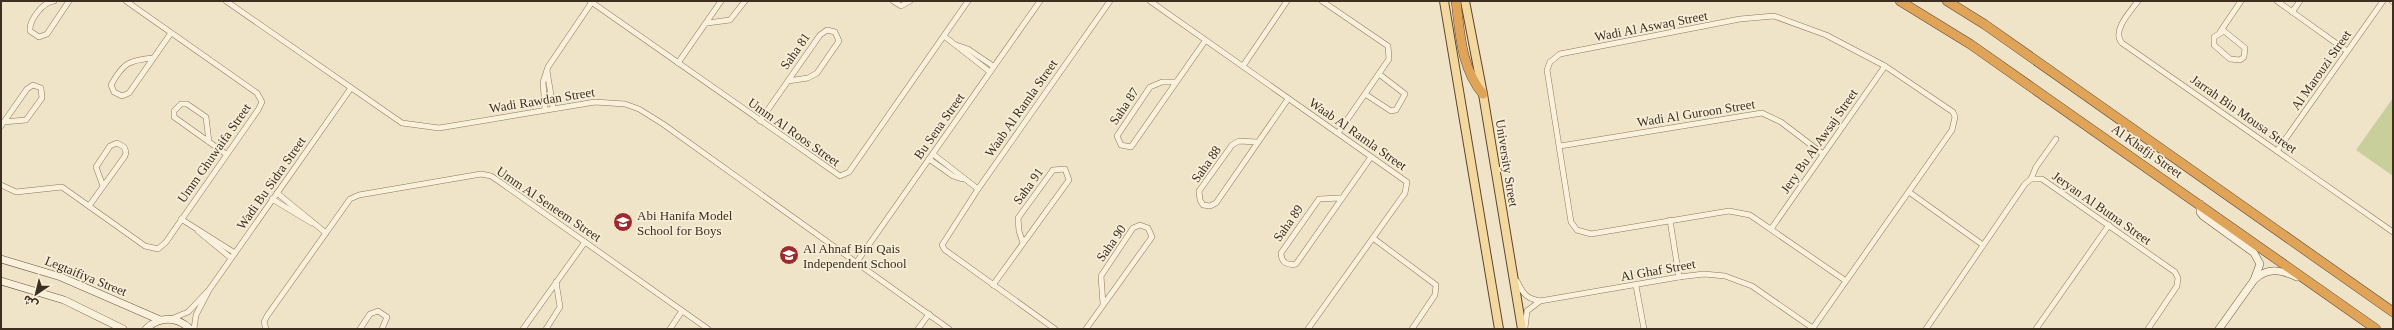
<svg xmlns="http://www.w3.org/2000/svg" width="2394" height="330" font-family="'Times New Roman','Noto Sans Arabic',serif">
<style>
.green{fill:#c9cf9b}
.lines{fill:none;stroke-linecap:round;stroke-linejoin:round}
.street-casing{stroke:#8d765c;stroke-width:6}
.secondary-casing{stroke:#6f573f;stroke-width:8}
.primary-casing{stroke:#5b4430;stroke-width:10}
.highway-casing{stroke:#5b4430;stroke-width:10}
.street{stroke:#faf1dc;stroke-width:5}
.secondary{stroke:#faf1dc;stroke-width:7}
.primary{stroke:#f3d9a0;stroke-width:8}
.highway{stroke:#e0a458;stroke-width:9}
.labels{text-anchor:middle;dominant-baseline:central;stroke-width:3.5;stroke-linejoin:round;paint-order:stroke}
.street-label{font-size:13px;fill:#3d2e20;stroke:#f7eed8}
.poi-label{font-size:13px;fill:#3d2e20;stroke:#f7eed8;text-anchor:start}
</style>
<rect width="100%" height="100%" fill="#f0e4c8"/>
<path class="green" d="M2393,98V176L2356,150Z"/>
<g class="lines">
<defs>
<g id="street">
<path d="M54,1C43,2 29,20 30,31L39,37L47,34L69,1"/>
<path d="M226,1L402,123L439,128L595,102L625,104L639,109L663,124L949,329"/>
<path d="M590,1L840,176L849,172L968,1"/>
<path d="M893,1L901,6L910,1"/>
<path d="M1150,1L1407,182L1405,193L1308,329"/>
<path d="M1322,1L1388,46L1389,59L1338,133"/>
<path d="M2138,1C2131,11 2111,31 2122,43L2393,232"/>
<path d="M2277,1L2347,51"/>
<path d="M2392,1L2393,2"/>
<path d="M2292,12L2300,1"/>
<path d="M707,23L730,20L745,1"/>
<path d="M2224,31L2245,48L2244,57L2240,60L2230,59L2214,45V37Z"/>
<path d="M2220,32L2241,1"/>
<path d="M944,36L990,72"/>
<path d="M956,45L968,49L993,66"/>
<path d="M153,58C129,60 123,63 111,85L114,92L122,96L129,93L171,33"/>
<path d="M678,63L721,1"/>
<path d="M1243,66L1287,1"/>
<path d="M547,71L553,107"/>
<path d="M1175,82H1162L1150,87L1117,136L1121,145L1131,147L1205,41"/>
<path d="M1365,94L1391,111L1396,110L1405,94L1379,74"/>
<path d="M545,109L543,82L548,67L592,2"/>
<path d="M760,121L820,35L827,30L835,32L839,41L817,73L808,78L788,81"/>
<path d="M1,126L27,89L33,85L41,88L42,98L26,120L3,122"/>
<path d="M209,142L206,117L187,104H181L174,111V117L226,154"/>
<path d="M1257,142L1239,141L1232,145L1199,191L1200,200L1203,205L1210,206L1216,203L1288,99"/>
<path d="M1560,146L1762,113L1781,122L1823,154"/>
<path d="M2277,151L2383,1"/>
<path d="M933,154L978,189"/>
<path d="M929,159L953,176L962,179"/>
<path d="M2031,179L2036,167L2056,139"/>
<path d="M1,185L16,192L62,187L145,246L158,249L166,242L258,110L262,102L257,93L126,1"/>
<path d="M1909,192L1983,245"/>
<path d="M277,193L326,233"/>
<path d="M1341,198L1319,199L1281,253C1281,262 1287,266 1296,264L1371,157"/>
<path d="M272,199L312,223"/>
<path d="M89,206L125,156L126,152L124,147L117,143L110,146L96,167L103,186"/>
<path d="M181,219L235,253"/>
<path d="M1670,220L1679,277"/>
<path d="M1771,229L1885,66"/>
<path d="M198,231L231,258"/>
<path d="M1373,238L1436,285L1435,295L1412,329"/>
<path d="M856,263L1040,1"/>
<path d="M1517,281C1523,294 1526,298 1540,301L1679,277L1704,274L1725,276L1752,286L1814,329"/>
<path d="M993,285L1069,180L1065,169L1053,170L1018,218L1019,231L1023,243"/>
<path d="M1636,286L1644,329"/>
<path d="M171,319L188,312L207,292"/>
<path d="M1525,328L1527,311L1540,301"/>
<path d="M1813,328L1952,130L1955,117L1953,112L1885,66L1826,35L1774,16L1740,19L1560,54L1550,62L1547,70L1571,222L1577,230L1591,234L1729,211L1750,215L1846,281"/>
<path d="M194,329L196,315L209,290L351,88"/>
<path d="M266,329L264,322L267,316L350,199L359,195L481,174L491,176L500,182L708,329"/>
<path d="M360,329L370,314L378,311L387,317L382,329"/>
<path d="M523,329L585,242"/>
<path d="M546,329L560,307L556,282"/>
<path d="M670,329L682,311"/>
<path d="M918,329L929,314"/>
<path d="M1055,329L945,250L942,245L978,189L1110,1"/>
<path d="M1086,329L1152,237L1148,228L1140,225L1133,228L1101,276L1103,304"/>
<path d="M1926,329L2025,184L2031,179H2042L2175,272L2178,278L2177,286L2148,329"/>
<path d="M2036,329L2109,225"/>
</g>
<g id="secondary">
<path d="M2200,204V212L2203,216L2254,253L2260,264L2254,280L2219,329"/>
<path d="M1,259L61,277L160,320"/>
<path d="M2255,279C2269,267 2281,270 2297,277"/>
<path d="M1,281L64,300L123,329"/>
<path d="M146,329C159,316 177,316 190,329"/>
</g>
<g id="primary">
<path d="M1444,1L1499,329"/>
<path d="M1465,1L1483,94L1522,329"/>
</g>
<g id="highway">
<path d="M1456,1C1460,33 1461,68 1483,94"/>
<path d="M1900,1L1970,44L2376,329"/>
<path d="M1947,1L1984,24L2393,312"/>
</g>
</defs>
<use href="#street" class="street-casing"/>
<use href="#secondary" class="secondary-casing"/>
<use href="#primary" class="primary-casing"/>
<use href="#highway" class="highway-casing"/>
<use href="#street" class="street"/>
<use href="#secondary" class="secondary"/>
<use href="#primary" class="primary"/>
<use href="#highway" class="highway"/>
</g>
<defs>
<symbol id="school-disc" viewBox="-11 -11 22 22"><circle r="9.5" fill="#9e2a2b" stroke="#f7eed8"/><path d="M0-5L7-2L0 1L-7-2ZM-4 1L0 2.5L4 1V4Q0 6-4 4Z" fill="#fff"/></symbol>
</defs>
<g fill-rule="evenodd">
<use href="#school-disc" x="612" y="211" width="22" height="22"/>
<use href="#school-disc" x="778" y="244" width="22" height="22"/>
</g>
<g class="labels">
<g class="street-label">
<text transform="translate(1651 26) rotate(-11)">Wadi Al Aswaq Street</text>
<text transform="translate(795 51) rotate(-55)">Saha 81</text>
<text transform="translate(2321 70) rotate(-55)">Al Marouzi Street</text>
<text transform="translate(542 100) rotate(-9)">Wadi Rawdan Street</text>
<text transform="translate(1124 106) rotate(-56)">Saha 87</text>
<text transform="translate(1021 108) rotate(-55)">Waab Al Ramla Street</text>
<text transform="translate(1696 113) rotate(-9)">Wadi Al Guroon Street</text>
<text transform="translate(2244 114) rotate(35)">Jarrah Bin Mousa Street</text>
<text transform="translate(939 126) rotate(-55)">Bu Sena Street</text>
<text transform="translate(794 132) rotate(35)">Umm Al Roos Street</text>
<text transform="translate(1358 134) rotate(35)">Waab Al Ramla Street</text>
<text transform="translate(1819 141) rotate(-55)">Jery Bu Al Awsaj Street</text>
<text transform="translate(2147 151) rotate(35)">Al Khafji Street</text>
<text transform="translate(214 153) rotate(-55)">Umm Ghuwaifa Street</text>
<text transform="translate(1507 163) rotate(81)">University Street</text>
<text transform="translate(1206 164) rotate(-55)">Saha 88</text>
<text transform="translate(271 183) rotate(-55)">Wadi Bu Sidra Street</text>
<text transform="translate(1028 186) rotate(-54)">Saha 91</text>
<text transform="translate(549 204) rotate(34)">Umm Al Seneem Street</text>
<text transform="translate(2102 208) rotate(35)">Jeryan Al Butna Street</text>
<text transform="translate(1288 223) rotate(-55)">Saha 89</text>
<text transform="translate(1111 243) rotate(-55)">Saha 90</text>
<text transform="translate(1658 270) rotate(-10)">Al Ghaf Street</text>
<text transform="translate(86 276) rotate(22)">Legtaifiya Street</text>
</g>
<g class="poi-label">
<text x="637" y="215">Abi Hanifa Model<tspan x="637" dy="15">School for Boys</tspan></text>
<text x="803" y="248">Al Ahnaf Bin Qais<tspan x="803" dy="15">Independent School</tspan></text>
</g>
</g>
<rect width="2394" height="330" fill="none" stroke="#3d2e20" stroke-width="4"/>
<g transform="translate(36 294) rotate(215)" stroke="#f7eed8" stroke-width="3" paint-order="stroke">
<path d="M0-3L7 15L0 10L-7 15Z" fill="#3d2e20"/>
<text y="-6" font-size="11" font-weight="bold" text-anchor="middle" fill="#3d2e20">ش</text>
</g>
</svg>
